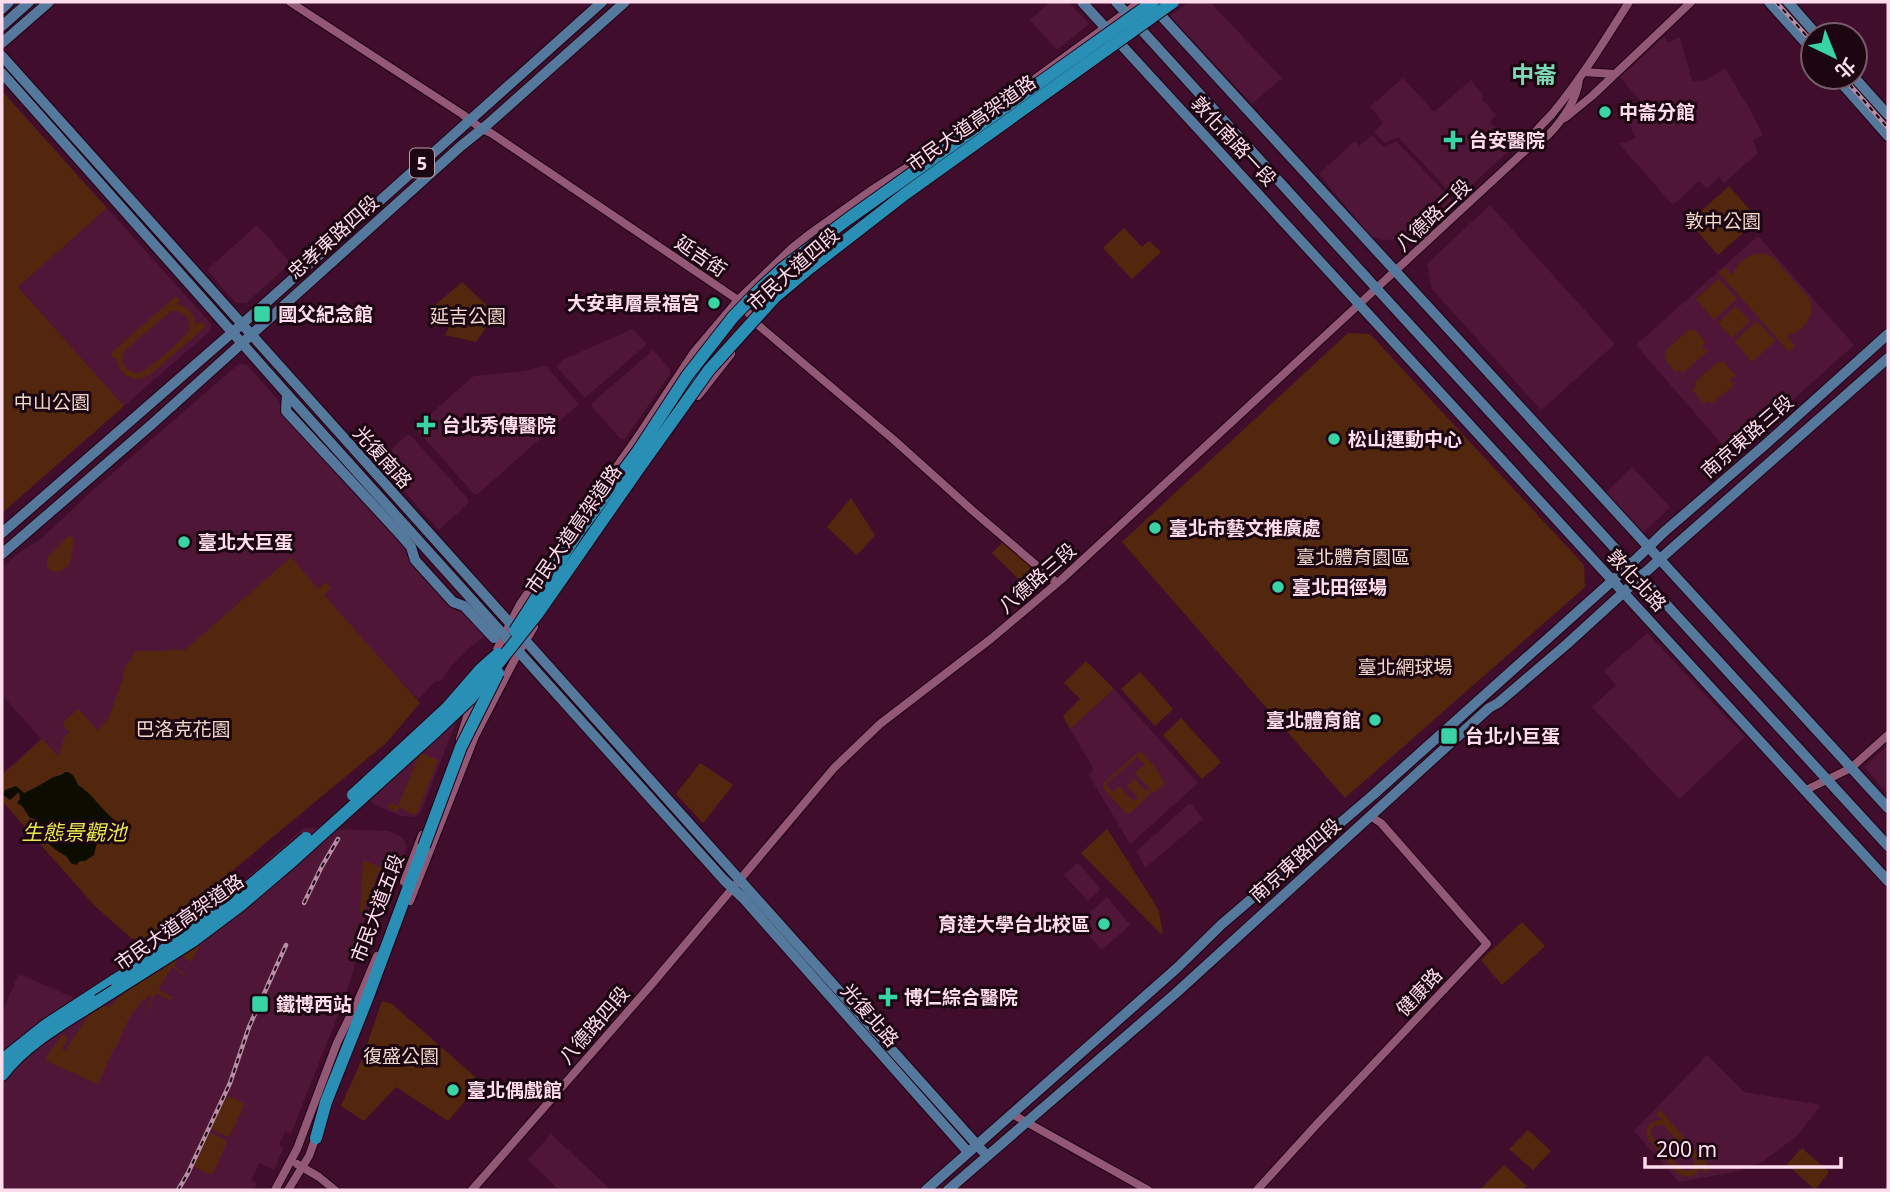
<svg xmlns="http://www.w3.org/2000/svg" width="1890" height="1192" font-family="'Noto Sans','Noto Sans TC',sans-serif">
<style>
.built{fill:#501638}
.green{fill:#53270d;fill-rule:evenodd}
.water{fill:#0c0c01}
.lines{fill:none;stroke-linecap:round;stroke-linejoin:round}
.minor-casing{stroke:#210013;stroke-width:10}
.major-casing{stroke:#210013;stroke-width:12}
.highway-casing{stroke:#210013;stroke-width:14}
.minor{stroke:#925876;stroke-width:8}
.major{stroke:#54799c;stroke-width:10}
.highway{stroke:#2a8fb5;stroke-width:12}
.rail-casing{stroke:#b68ea4;stroke-width:4.5}
.rail{stroke:#1b0611;stroke-width:2;stroke-dasharray:5;stroke-linecap:butt}
.highway-bridge-casing{stroke:#210013;stroke-width:14;stroke-linecap:butt}
.highway-bridge{stroke:#2a8fb5;stroke-width:12}
.poi-dot{fill:#38d4a6;stroke:#1b0611;stroke-width:2.5}
.labels{text-anchor:middle;dominant-baseline:central;stroke-width:6;stroke-linejoin:round;paint-order:stroke}
.shield{fill:#1b0611;stroke:#ba9caa;stroke-width:2}
.shield-label{font-size:18px;font-weight:bold;fill:#fedcec}
.poi-label{font-size:19px;font-weight:bold;fill:#fedcec;stroke:#1b0611;text-anchor:start}
.street-label{font-size:19px;fill:#fedcec;stroke:#1b0611}
.park-label{font-size:19px;fill:#f0d7ca;stroke:#1b0611}
.water-label{font-size:21px;font-style:italic;fill:#e9e64e;stroke:#1b0611}
.quarter-label{font-size:23px;font-weight:bold;fill:#7dd8b6;stroke:#1b0611}
</style>
<rect width="100%" height="100%" fill="#400e2c"/>
<g class="built">
<path d="M1050,2H1068L1089,24L1057,50L1030,20Z"/>
<path d="M1189,2H1210L1282,78L1252,104L1170,16Z"/>
<path d="M1664,37L1668,42L1680,37L1692,81L1706,80L1725,68L1753,115L1763,135L1753,140L1758,153L1724,183L1719,177L1707,189L1699,181L1673,205L1619,144L1636,138L1625,114L1640,100L1620,77Z"/>
<path d="M1403,78L1434,112L1471,80L1483,95L1482,99L1496,115L1490,122L1513,147L1456,199L1398,137L1385,143L1374,132L1383,122L1370,107Z"/>
<path d="M1372,135L1384,147L1396,141L1453,201L1405,245L1400,239L1384,240L1371,237L1319,174L1355,141L1359,146Z"/>
<path d="M1490,205L1615,344L1541,410L1432,289L1427,264Z"/>
<path d="M107,208L211,324L210,331L124,406L18,287Z"/>
<path d="M257,225L291,263L246,303H236L207,270Z"/>
<path d="M1758,236L1854,345L1731,455L1636,345Z"/>
<path d="M633,329L647,344L585,398L556,366L564,359Z"/>
<path d="M653,350L670,369V374L625,439H621L592,407V403Z"/>
<path d="M240,363L248,366L279,401L286,415L406,549L413,564L453,609L464,613L484,634V637L469,648L449,669L441,681H435L418,700L395,675L96,730L77,710L58,757L2,787V774L41,739L2,695V568L16,555L42,538L93,490Z"/>
<path d="M543,366L547,367L579,404L478,494H474L417,430V426L474,376L524,371Z"/>
<path d="M407,435L411,436L468,499V503L439,530L378,462Z"/>
<path d="M1632,467L1670,507L1643,533L1605,493Z"/>
<path d="M1647,633L1745,737L1679,799L1592,707L1616,685L1604,671Z"/>
<path d="M1114,689L1198,783L1130,844L1089,775L1094,769L1070,729Z"/>
<path d="M457,720L420,814L414,817L401,816L379,807L372,802L358,787Z"/>
<path d="M1888,745V794L1864,767Z"/>
<path d="M1190,803L1203,819L1145,868L1137,851Z"/>
<path d="M304,828L388,831L400,836L405,841V846L407,847L390,892L378,917L369,923L366,933H359L353,972L341,1008L291,1133L285,1132L279,1145L284,1147L274,1170L259,1163L251,1180L257,1183L254,1190H2V1012L18,976L22,975L74,998L196,918L251,874Z"/>
<path d="M1078,863L1101,889L1088,901L1064,875Z"/>
<path d="M1107,897L1130,925L1102,950L1077,923Z"/>
<path d="M1707,1055L1744,1092L1821,1105L1797,1136L1762,1162L1734,1172L1679,1182L1634,1131Z"/>
<path d="M551,1134L611,1190H556L557,1188L528,1160Z"/>
</g>
<g class="green">
<path d="M2,91L107,208L18,287L124,406L2,513Z"/>
<path d="M1729,186L1758,219L1718,255L1689,222Z"/>
<path d="M1124,228L1142,247L1149,241L1161,252L1132,279L1103,248Z"/>
<path d="M1763,253L1773,257L1809,298C1817,316 1804,330 1787,336L1795,346L1789,352L1719,273L1725,267L1732,275C1738,262 1748,254 1763,253Z"/>
<path d="M1719,279L1737,299L1714,320L1696,299Z"/>
<path d="M462,282L496,314L476,342L445,335L449,328L432,308Z"/>
<path d="M176,296L180,301L177,304C189,307 194,314 196,325L201,321L206,326L151,374L143,378L133,379L125,375L119,368L116,358L114,359L110,354ZM171,311C182,310 194,318 188,331C186,337 150,368 143,371C136,375 128,372 124,365C121,360 123,355 125,350Z"/>
<path d="M1736,306L1750,321L1732,338L1718,323Z"/>
<path d="M1757,321L1775,341L1752,362L1734,341Z"/>
<path d="M1690,329L1692,330L1694,329L1705,342L1702,348L1708,351L1683,373L1679,370L1676,373L1664,358L1667,356L1665,351Z"/>
<path d="M1348,333L1370,334L1584,565L1585,587L1345,798L1122,542Z"/>
<path d="M1723,361L1737,377H1731L1730,381L1736,383L1712,404L1708,401L1705,405L1692,390L1696,388L1694,383L1718,362L1720,363Z"/>
<path d="M851,498L875,535L857,555L827,527Z"/>
<path d="M69,536L74,538C71,555 74,572 53,572L47,568V558Z"/>
<path d="M1003,542L1049,580L1036,592L1033,593L992,553Z"/>
<path d="M291,557L318,589L326,582L331,588L324,595L420,703L386,743L145,943L131,938L94,905L2,801V775L42,739L58,756L65,736L69,732L62,723L78,709L97,730L110,717V714L122,681L126,664L132,661V657L136,651H165L178,649L184,651Z"/>
<path d="M1086,661L1114,689L1070,729L1063,716L1080,699L1064,683Z"/>
<path d="M1140,672L1173,709L1155,726L1121,689Z"/>
<path d="M1181,718L1221,762L1202,779L1163,735Z"/>
<path d="M1140,752C1152,760 1158,772 1165,784L1154,793L1152,792L1128,815L1104,789L1103,784L1136,754ZM1137,757L1145,764L1135,773L1149,788L1145,791L1135,779L1127,785L1138,798L1134,801L1119,786L1113,792L1107,786V783Z"/>
<path d="M420,753L438,760L418,811L415,815L399,807L397,812L387,807L389,803L398,806Z"/>
<path d="M700,763L733,785L703,823L676,794Z"/>
<path d="M1107,829L1152,899L1159,912L1163,933L1161,934L1081,853Z"/>
<path d="M363,860L387,870L390,873L389,875L379,871L363,913L360,912Z"/>
<path d="M1522,922L1545,946L1502,985L1481,960Z"/>
<path d="M196,942L199,947L191,962L180,955L174,966L186,974L185,976L173,967L171,968L159,988V990L172,997L171,1000L155,993L145,1016H144L152,997L148,995L145,1000L142,999C139,1005 136,1009 132,1014C125,1024 121,1037 116,1048H114L98,1084L46,1061L47,1058L46,1057L63,1034L68,1038L62,1050L65,1051L88,1016L101,1005L109,1007L128,989Z"/>
<path d="M382,1001L392,1004L481,1082L448,1121L396,1087L364,1121L341,1106L362,1059Z"/>
<path d="M228,1096L242,1102L244,1106L230,1136L227,1137L210,1128L221,1105Z"/>
<path d="M1660,1110L1711,1168L1706,1173L1700,1167L1698,1172L1692,1177L1679,1175L1648,1139C1643,1128 1650,1121 1661,1120L1656,1114ZM1663,1125L1695,1160L1691,1170H1682L1652,1136L1651,1130L1654,1126Z"/>
<path d="M1528,1130L1551,1151L1533,1170L1509,1149Z"/>
<path d="M211,1133L225,1140L227,1142L214,1172L209,1174L196,1168L194,1165L208,1134Z"/>
<path d="M1802,1148L1829,1172L1815,1190L1787,1164Z"/>
<path d="M1504,1165L1527,1186L1522,1190H1480Z"/>
</g>
<path class="water" d="M65,772C72,771 76,779 78,785C92,793 103,812 116,821L98,838L94,855L85,861H80L76,865L71,863L66,856L56,850L49,844L41,831L40,823L36,819L30,818L22,806L17,803L20,799L19,792L10,800L3,795L5,790L16,786L24,793C33,789 42,784 50,779C56,775 60,777 65,772Z"/>
<g class="lines">
<defs>
<g id="minor">
<path d="M290,2L462,114L482,129L491,133L738,300L758,325L894,440L973,511L1057,583"/>
<path d="M1584,72L1614,74"/>
<path d="M1036,78L1140,2"/>
<path d="M1565,118L1592,96L1691,2"/>
<path d="M1528,148C1530,134 1543,124 1552,114C1581,79 1605,40 1629,2"/>
<path d="M698,396L731,354"/>
<path d="M494,655L520,604L639,435L694,352L738,300L792,248L811,233L873,189L946,142"/>
<path d="M460,739L473,698"/>
<path d="M1806,790L1851,768L1888,735"/>
<path d="M404,882L422,835"/>
<path d="M410,901L475,736L516,657L534,627"/>
<path d="M1012,1114L1148,1190"/>
<path d="M297,1164L319,1177L335,1190"/>
<path d="M275,1190L297,1149L337,1043L360,996L377,956"/>
<path d="M288,1190L309,1156L317,1134"/>
<path d="M472,1190L651,985L834,768L880,724L992,638L1062,579L1528,148C1551,140 1577,103 1579,79"/>
<path d="M1257,1190L1317,1124L1487,944L1381,823L1370,816"/>
</g>
<g id="major">
<path d="M1082,2L1888,881"/>
<path d="M1116,2L1377,289L1888,846"/>
<path d="M1769,2L1813,51"/>
<path d="M1788,2L1817,35"/>
<path d="M1154,8L1888,808"/>
<path d="M2,9L9,2"/>
<path d="M2,26L29,2"/>
<path d="M2,43L49,2"/>
<path d="M2,56L987,1156"/>
<path d="M2,73L287,394L286,411L399,533L411,532L724,880L743,898L968,1152"/>
<path d="M1836,77L1888,136"/>
<path d="M1854,77L1888,115"/>
<path d="M287,394L411,532"/>
<path d="M2,533L250,317L602,2"/>
<path d="M399,533L411,547L415,560L453,602L464,606L494,638"/>
<path d="M2,554L151,425L461,146L487,125L625,2"/>
<path d="M926,1190L1177,968L1222,924L1373,795L1630,565L1664,532L1766,444L1888,334"/>
<path d="M948,1190L1176,993L1489,708L1498,703L1567,644L1660,559L1888,358"/>
</g>
<g id="highway">
<path d="M669,413L698,374"/>
<path d="M2,1060L46,1025L115,980"/>
<path d="M2,1075C26,1043 65,1022 98,1001"/>
<path d="M316,1138L326,1102L367,999L424,846"/>
</g>
</defs>
<use href="#minor" class="minor-casing"/>
<use href="#major" class="major-casing"/>
<use href="#highway" class="highway-casing"/>
<use href="#minor" class="minor"/>
<use href="#major" class="major"/>
<use href="#highway" class="highway"/>
<defs>
<g id="rail">
<path d="M1776,2L1813,43"/>
<path d="M1843,77L1888,128"/>
<path d="M304,903L322,866L338,839"/>
<path d="M178,1190L188,1173L230,1083L249,1027L286,945"/>
</g>
</defs>
<use href="#rail" class="rail-casing"/>
<use href="#rail" class="rail"/>
<defs>
<g id="highway-bridge">
<path d="M515,631L579,531L638,451L687,376L733,317L760,289L783,268L848,219L1153,2"/>
<path d="M353,795L447,708L481,669L498,654"/>
<path d="M424,846L461,747L498,673"/>
<path d="M115,980C137,966 159,954 180,939C224,909 265,873 306,838"/>
<path d="M98,1001L193,941L241,905L289,864L435,732L470,699L538,613L639,468L709,370L775,297L811,267L905,194L1173,2"/>
</g>
</defs>
<use href="#highway-bridge" class="highway-bridge-casing"/>
<use href="#highway-bridge" class="highway-bridge"/>
</g>
<g class="poi-dot">
<circle cx="1605" cy="112" r="7"/>
<path d="M1449.5 129.5h7v7h7v7h-7v7h-7v-7h-7v-7h7z"/>
<circle cx="714" cy="303" r="7"/>
<rect x="253" y="305" width="18" height="18" rx="3.5"/>
<path d="M422.5 414.5h7v7h7v7h-7v7h-7v-7h-7v-7h7z"/>
<circle cx="1334" cy="439" r="7"/>
<circle cx="1155" cy="528" r="7"/>
<circle cx="184" cy="542" r="7"/>
<circle cx="1278" cy="587" r="7"/>
<circle cx="1375" cy="720" r="7"/>
<rect x="1440" y="727" width="18" height="18" rx="3.5"/>
<circle cx="1104" cy="924" r="7"/>
<path d="M884.5 986.5h7v7h7v7h-7v7h-7v-7h-7v-7h7z"/>
<rect x="251" y="995" width="18" height="18" rx="3.5"/>
<circle cx="453" cy="1090" r="7"/>
</g>
<g class="labels">
<rect class="shield" x="410" y="148.5" width="24" height="29" rx="5"/>
<g class="shield-label">
<text x="422" y="163">5</text>
</g>
<g class="poi-label">
<text x="1619" y="112">中崙分館</text>
<text x="1469" y="140">台安醫院</text>
<text x="700" y="303" text-anchor="end">大安車層景福宮</text>
<text x="278" y="314">國父紀念館</text>
<text x="442" y="425">台北秀傳醫院</text>
<text x="1348" y="439">松山運動中心</text>
<text x="1169" y="528">臺北市藝文推廣處</text>
<text x="198" y="542">臺北大巨蛋</text>
<text x="1292" y="587">臺北田徑場</text>
<text x="1361" y="720" text-anchor="end">臺北體育館</text>
<text x="1465" y="736">台北小巨蛋</text>
<text x="1090" y="924" text-anchor="end">育達大學台北校區</text>
<text x="904" y="997">博仁綜合醫院</text>
<text x="276" y="1004">鐵博西站</text>
<text x="467" y="1090">臺北偶戲館</text>
</g>
<g class="street-label">
<text transform="translate(971 123) rotate(-35)">市民大道高架道路</text>
<text transform="translate(1234 141) rotate(47)">敦化南路一段</text>
<text transform="translate(1433 215) rotate(-43)">八德路二段</text>
<text transform="translate(333 237) rotate(-42)">忠孝東路四段</text>
<text transform="translate(701 256) rotate(34)">延吉街</text>
<text transform="translate(793 269) rotate(-41)">市民大道四段</text>
<text transform="translate(1747 436) rotate(-41)">南京東路三段</text>
<text transform="translate(383 457) rotate(48)">光復南路</text>
<text transform="translate(573 529) rotate(-55)">市民大道高架道路</text>
<text transform="translate(1037 578) rotate(-41)">八德路三段</text>
<text transform="translate(1637 580) rotate(47)">敦化北路</text>
<text transform="translate(1295 860) rotate(-42)">南京東路四段</text>
<text transform="translate(377 908) rotate(-69)">市民大道五段</text>
<text transform="translate(179 922) rotate(-35)">市民大道高架道路</text>
<text transform="translate(1419 992) rotate(-47)">健康路</text>
<text transform="translate(870 1015) rotate(49)">光復北路</text>
<text transform="translate(594 1025) rotate(-49)">八德路四段</text>
</g>
<g class="park-label">
<text x="1723" y="221">敦中公園</text>
<text x="468" y="316">延吉公園</text>
<text x="52" y="402">中山公園</text>
<text x="1353" y="557">臺北體育園區</text>
<text x="1405" y="667">臺北網球場</text>
<text x="183" y="729">巴洛克花園</text>
<text x="401" y="1056">復盛公園</text>
</g>
<g class="water-label">
<text x="74" y="832">生態景觀池</text>
</g>
<g class="quarter-label">
<text x="1534" y="74">中崙</text>
</g>
</g>
<rect width="1890" height="1192" fill="none" stroke="#fedcec" stroke-width="7"/>
<g transform="translate(1834 56) rotate(137)"><circle r="33" fill="#1b0611" stroke="#765c69" stroke-width="2"/>
<path d="M0-5L12 26L0 18L-12 26Z" fill="#38d4a6"/>
<text y="-10" font-size="19" font-weight="bold" text-anchor="middle" fill="#fedcec">北</text>
</g>
<path d="M1645 1157v10h196v-10" fill="none" stroke="#fedcec" stroke-width="3.5"/>
<text x="1656" y="1157" font-size="21" fill="#fedcec" stroke="#1b0611" stroke-width="5" paint-order="stroke">200 m</text>
</svg>
